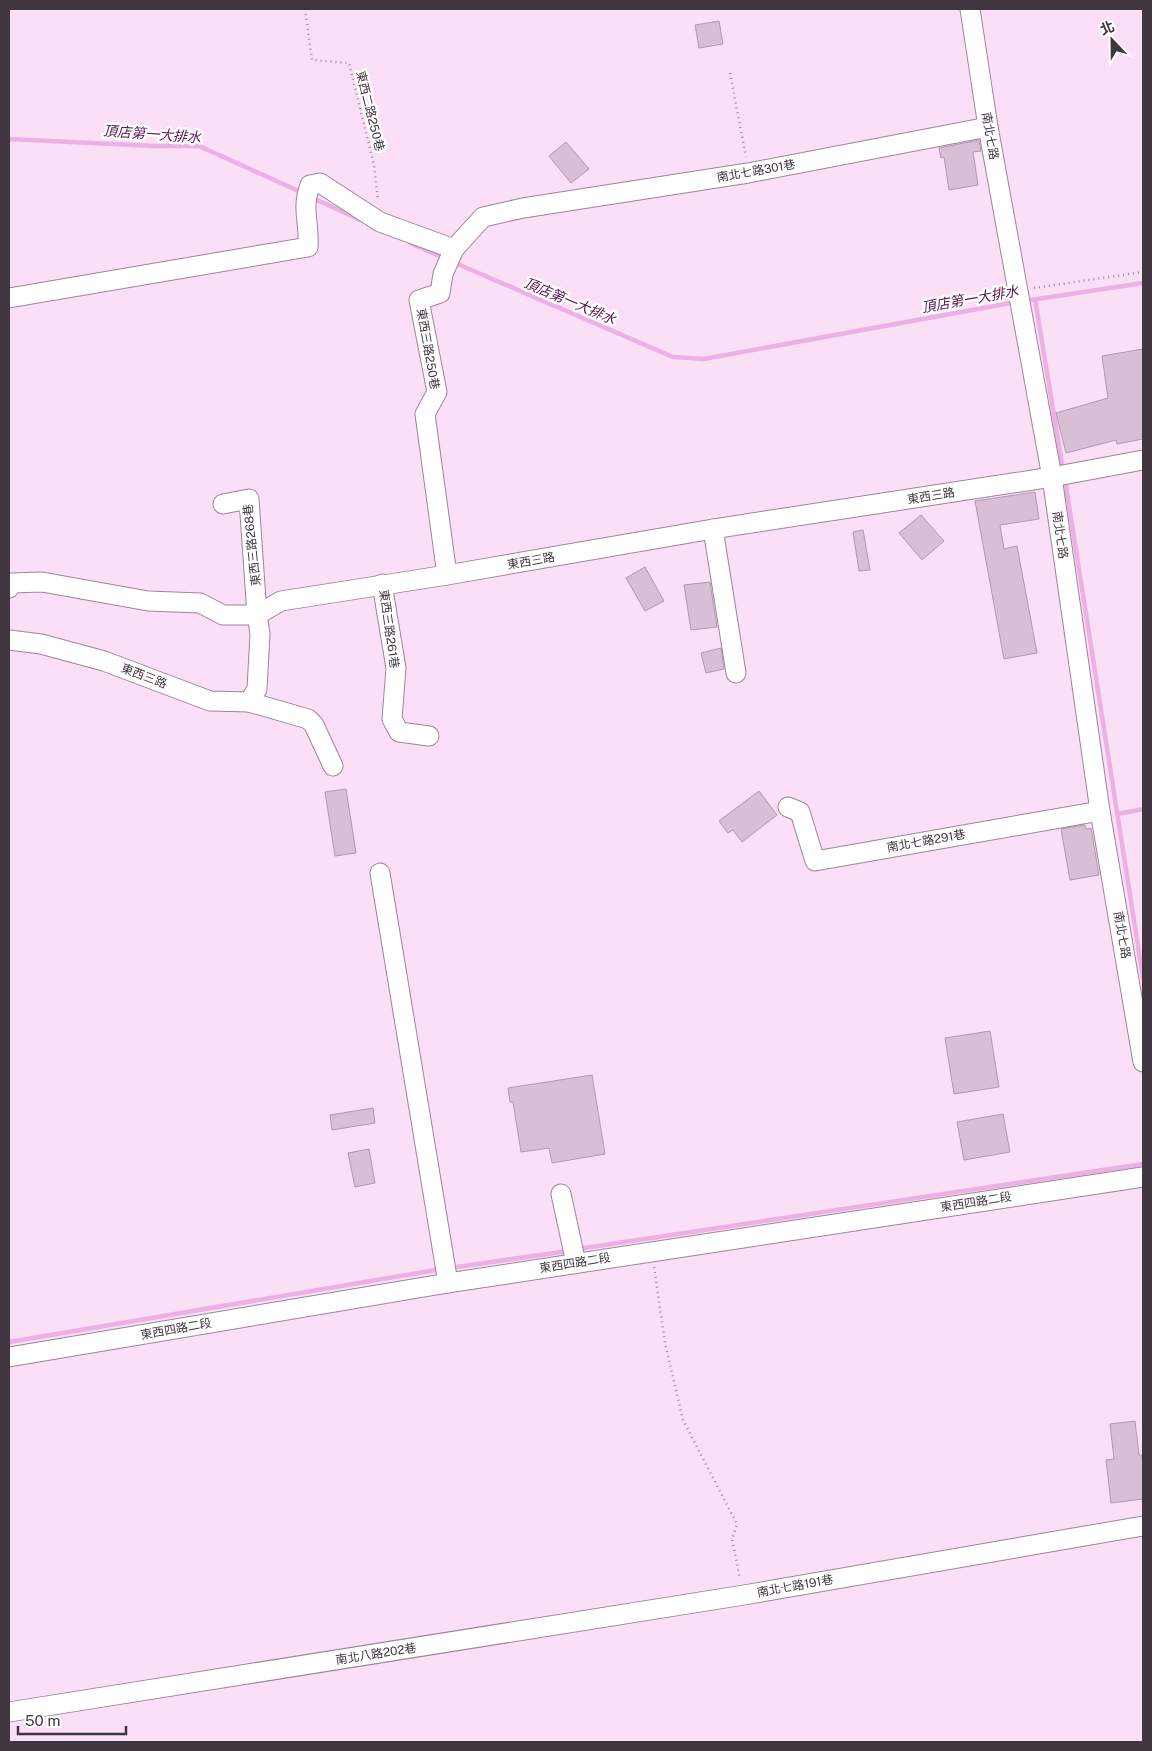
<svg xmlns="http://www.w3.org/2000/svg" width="1152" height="1751" font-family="'Public Sans','Noto Sans TC',sans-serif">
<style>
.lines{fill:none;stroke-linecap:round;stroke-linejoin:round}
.stream{stroke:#ebb0e4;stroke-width:4.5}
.building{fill:#d9bed5;stroke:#b299ae}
.minor-casing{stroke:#9d859a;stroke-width:21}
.path{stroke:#9e8b9c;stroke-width:2.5;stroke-dasharray:1 4;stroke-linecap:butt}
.minor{stroke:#fff;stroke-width:19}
.labels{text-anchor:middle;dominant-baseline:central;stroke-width:5;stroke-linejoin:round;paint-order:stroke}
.street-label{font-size:12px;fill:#413640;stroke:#fff}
.water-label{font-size:14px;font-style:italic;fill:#561252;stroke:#fff}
</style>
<rect width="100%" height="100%" fill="#fadff6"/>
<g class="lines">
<g class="stream">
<path d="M9,139L153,146H199L303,193"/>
<path d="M313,198L360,220"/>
<path d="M410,243L444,258"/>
<path d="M453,262L673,357L704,359L1016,302"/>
<path d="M1035,299L1063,470"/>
<path d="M1024,301L1143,283"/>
<path d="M1065,480L1143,978"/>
<path d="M1118,814L1143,809"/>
<path d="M578,1249L1143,1164"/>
<path d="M450,1268L568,1251"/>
<path d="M9,1342L442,1269"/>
</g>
</g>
<g class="building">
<path d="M719,21L723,44L699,48L695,25Z"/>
<path d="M979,140L981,151L973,152L978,185L949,190L944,157L941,158L939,148Z"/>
<path d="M566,142L589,169L571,183L549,156Z"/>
<path d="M1143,349V439L1117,444L1116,440L1066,453L1056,413L1108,398L1102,356Z"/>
<path d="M1035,492L1039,519L1000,525L1004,549L1017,546L1037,653L1004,659L975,501Z"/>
<path d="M921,515L944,541L922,560L899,533Z"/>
<path d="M863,530L870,570L859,571L853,532Z"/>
<path d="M645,567L664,601L645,611L626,578Z"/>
<path d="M710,582L717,627L691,630L684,585Z"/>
<path d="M721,648L724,669L706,673L701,653Z"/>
<path d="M346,789L356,853L335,856L325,792Z"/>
<path d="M759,791L777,815L742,842L733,830L728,833L719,821Z"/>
<path d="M1085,825L1086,829L1091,828L1099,875L1070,880L1061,829Z"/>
<path d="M990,1031L999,1087L954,1094L945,1038Z"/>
<path d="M592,1075L605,1154L552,1163L549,1148L521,1152L513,1102H510L508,1088Z"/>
<path d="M373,1108L375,1123L332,1130L330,1115Z"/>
<path d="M1003,1114L1010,1152L964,1160L957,1122Z"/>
<path d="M369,1149L375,1183L355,1187L348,1153Z"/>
<path d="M1135,1421L1139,1455H1142L1143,1467V1499L1111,1503L1106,1460L1114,1459L1110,1424Z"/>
</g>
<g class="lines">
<defs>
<g id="minor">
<path d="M970,9L988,127L1052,477L1100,811L1143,1062"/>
<path d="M9,298L308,247C310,224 301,209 310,185L320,183L380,222L454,249"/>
<path d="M713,529L736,673"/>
<path d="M447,575L425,414L437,392L419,300L440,293L443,274L454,249L483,217L523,208L748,173L988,127"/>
<path d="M382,584L396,668L392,719L399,732L429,736"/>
<path d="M9,588L12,583L42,582L148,601L200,603L223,615H257L249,499L223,504"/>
<path d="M9,640L41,644L104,661L210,701L249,702L257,689L260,634L257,615L281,601L447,575L713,529L1052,477L1143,460"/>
<path d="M249,702L308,719L314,725L333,766"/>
<path d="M788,807L800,812L815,861L1100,811"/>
<path d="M380,873L448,1283"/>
<path d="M561,1194L576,1263"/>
<path d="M9,1357L448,1283L1143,1177"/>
<path d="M9,1712L744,1595L1143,1526"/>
</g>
</defs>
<use href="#minor" class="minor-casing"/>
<g class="path">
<path d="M305,9L312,60L349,63L374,165L378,200"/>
<path d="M730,73L746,157"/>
<path d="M1034,288L1143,272"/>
<path d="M654,1267L665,1343L683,1420L737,1524L732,1539L740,1579"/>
</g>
<use href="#minor" class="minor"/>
</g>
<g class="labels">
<g class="street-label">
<text transform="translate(370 111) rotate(76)">東西二路250巷</text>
<text transform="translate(990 136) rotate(80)">南北七路</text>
<text transform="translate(756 171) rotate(-10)">南北七路301巷</text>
<text transform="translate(428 349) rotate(80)">東西三路250巷</text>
<text transform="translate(931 496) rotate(-9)">東西三路</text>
<text transform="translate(1060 535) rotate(82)">南北七路</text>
<text transform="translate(252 545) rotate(-96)">東西三路268巷</text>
<text transform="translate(531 561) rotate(-10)">東西三路</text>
<text transform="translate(389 629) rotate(82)">東西三路261巷</text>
<text transform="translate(144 676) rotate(21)">東西三路</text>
<text transform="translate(926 841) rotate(-10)">南北七路291巷</text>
<text transform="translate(1122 935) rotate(80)">南北七路</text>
<text transform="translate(976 1202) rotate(-9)">東西四路二段</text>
<text transform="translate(575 1263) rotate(-9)">東西四路二段</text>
<text transform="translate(176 1329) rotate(-10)">東西四路二段</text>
<text transform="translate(795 1586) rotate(-10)">南北七路191巷</text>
<text transform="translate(376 1654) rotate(-9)">南北八路202巷</text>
</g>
<g class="water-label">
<text transform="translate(152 134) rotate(4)">頂店第一大排水</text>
<text transform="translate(970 299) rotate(-10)">頂店第一大排水</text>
<text transform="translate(570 301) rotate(23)">頂店第一大排水</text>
</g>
</g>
<rect width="1152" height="1751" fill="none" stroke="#413640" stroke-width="20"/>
<g transform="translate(1112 40) rotate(338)" stroke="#ffffff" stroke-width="4" paint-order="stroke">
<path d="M0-4L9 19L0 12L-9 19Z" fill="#413640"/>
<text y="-8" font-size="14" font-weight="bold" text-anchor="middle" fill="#413640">北</text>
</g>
<path d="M18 1726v8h108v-8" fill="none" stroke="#413640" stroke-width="2.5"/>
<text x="25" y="1726" font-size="15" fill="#413640" stroke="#ffffff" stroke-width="4" paint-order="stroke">50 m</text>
</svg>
